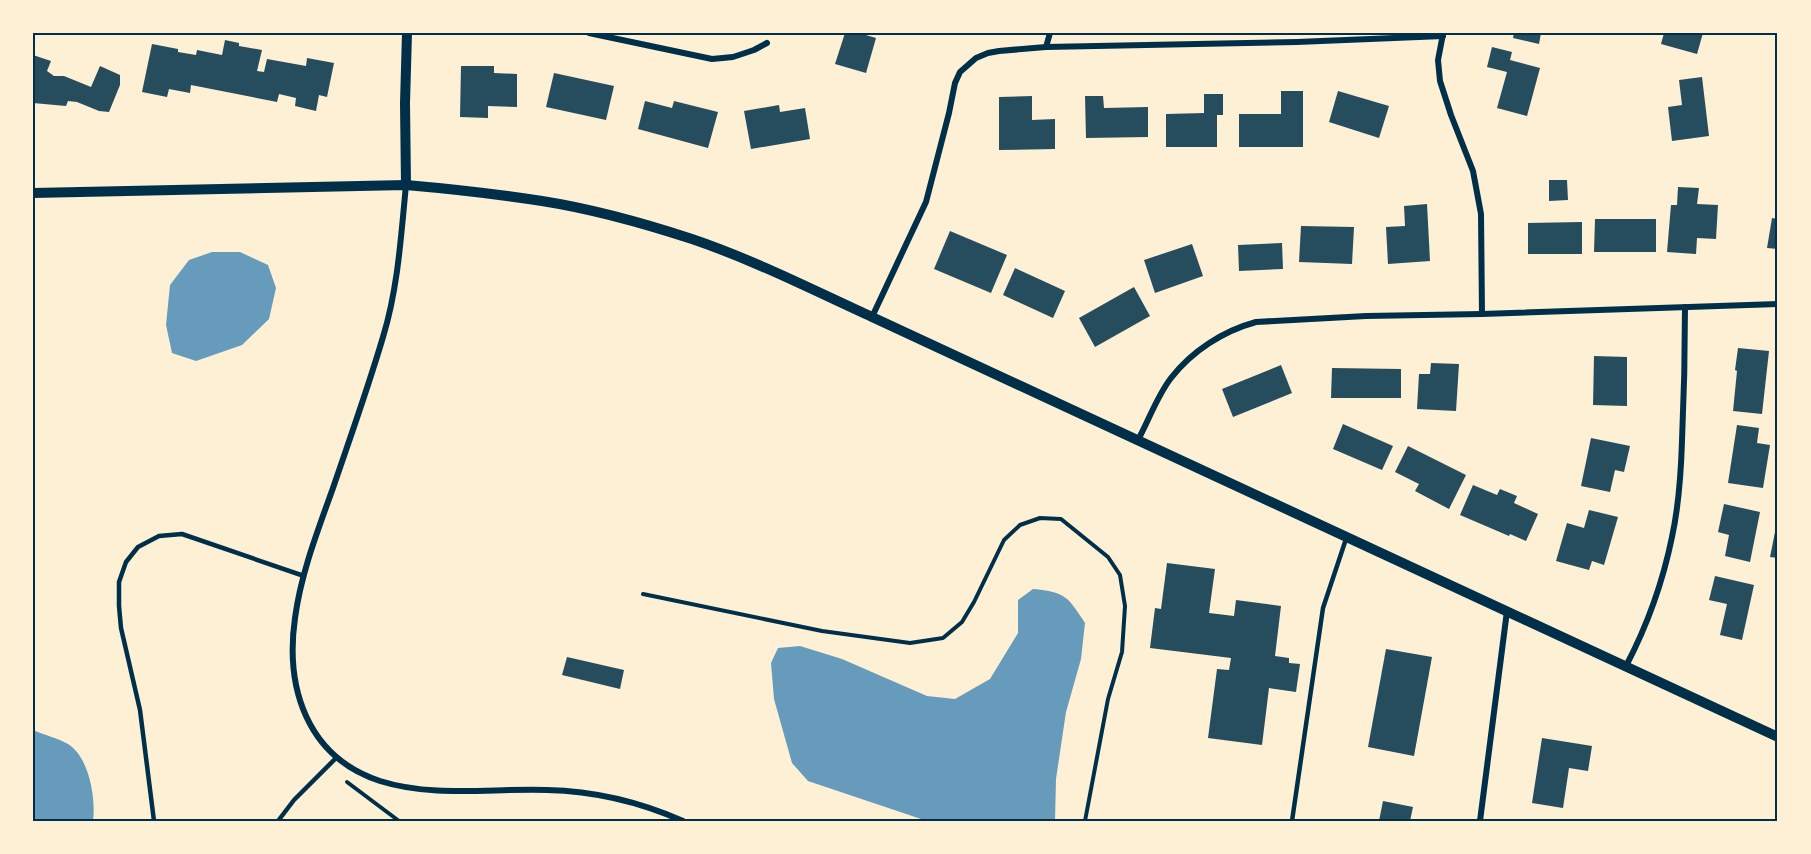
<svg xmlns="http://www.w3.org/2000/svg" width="1811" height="854" font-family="'PT Sans Narrow',sans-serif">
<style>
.water{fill:#669bbc}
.building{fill:#264d5e}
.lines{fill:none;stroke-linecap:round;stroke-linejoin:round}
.path{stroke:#003049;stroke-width:4}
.service{stroke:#003049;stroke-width:4.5}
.minor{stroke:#003049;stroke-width:6}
.tertiary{stroke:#003049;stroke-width:10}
.neatline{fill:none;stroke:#003049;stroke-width:2}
</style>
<rect width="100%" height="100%" fill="#fdf0d5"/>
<g class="water">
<path d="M212,252H240L268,265L276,288L269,319L242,345L196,361L172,353L166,325L170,285L189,260Z"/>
<path d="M1033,589C1066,592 1068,597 1085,623L1081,659L1066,712L1056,779L1055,821H927L808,781L792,763L774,699L771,663L778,648L800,646L842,659L927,696L955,699L990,679L1018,633V600Z"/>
<path d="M33,730C44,735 58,738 68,744C89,757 96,798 93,821H33Z"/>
</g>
<g class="building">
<path d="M845,33H859L876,38L866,73L835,64Z"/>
<path d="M1514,33H1541L1539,44L1513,38Z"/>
<path d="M1664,33H1703L1697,54L1661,44Z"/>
<path d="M225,40L239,43V46L262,50L257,71L264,72L267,59L306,66L307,58L334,63L327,97L319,95L316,111L295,106L296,98L279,94L277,102L191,85L190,93L169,89L167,97L142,92L152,44L178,49V52L196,55L197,50L222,55Z"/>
<path d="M1492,47L1512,52L1510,60L1540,68L1527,116L1497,108L1507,72L1487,67Z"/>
<path d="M33,55L51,61L47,71L54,76H64L91,87L100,66L120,75V85L109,112L99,111L77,102L68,101L66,106L33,103Z"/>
<path d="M461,66H494V73L517,74V107L488,106V118L460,117Z"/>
<path d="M554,73L614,86L606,120L546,107Z"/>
<path d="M1702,77L1709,136L1672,141L1668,107L1682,105L1679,80Z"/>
<path d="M1281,91H1303V147H1239V114H1281Z"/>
<path d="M1338,91L1389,106L1379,138L1329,122Z"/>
<path d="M1204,94H1223V115H1217V147H1166V114L1204,113Z"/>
<path d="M1032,96V120L1055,119V149L999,150V97Z"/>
<path d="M1085,96H1103L1104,108L1148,107V137L1086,138Z"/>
<path d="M645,101L672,108L674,101L718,112L708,148L638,129Z"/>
<path d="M779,105L780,112L805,108L810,139L751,149L744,111Z"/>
<path d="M1549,180H1567L1568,200L1549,201Z"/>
<path d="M1678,187L1699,188L1697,204L1718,205L1716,239L1697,238L1696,254L1667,252L1671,205H1677Z"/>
<path d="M1427,204L1430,261L1388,264L1386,227L1405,226L1404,206Z"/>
<path d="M1772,218L1778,219V249L1767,248Z"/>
<path d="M1595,219H1656V252H1594Z"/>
<path d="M1582,222V254H1528V223Z"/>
<path d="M1301,226L1354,227L1352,264L1299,262Z"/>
<path d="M950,231L1007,255L991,293L934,269Z"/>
<path d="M1282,243L1283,269L1239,271L1238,245Z"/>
<path d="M1192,244L1203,276L1155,293L1144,260Z"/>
<path d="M1015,268L1065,291L1053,318L1003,295Z"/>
<path d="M1134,287L1150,316L1095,347L1079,318Z"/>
<path d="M1738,348L1769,351L1762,414L1733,411L1737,371L1735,370Z"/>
<path d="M1594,356L1627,357V406L1593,405Z"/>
<path d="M1431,363L1459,364L1456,411L1417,409L1419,374H1430Z"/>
<path d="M1281,365L1292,393L1233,417L1222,389Z"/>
<path d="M1332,368L1401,369V398H1331Z"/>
<path d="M1343,424L1393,446L1382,470L1333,449Z"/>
<path d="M1737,425L1759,428L1757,443L1770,445L1763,488L1728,483Z"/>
<path d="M1591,438L1630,446L1624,472L1615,470L1610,492L1581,486Z"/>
<path d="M1408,446L1466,475L1449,509L1415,491L1419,484L1395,472Z"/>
<path d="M1473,485L1497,495L1500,489L1517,496L1514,503L1538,514L1526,541L1510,534L1509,536L1460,515Z"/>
<path d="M1724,504L1760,512L1750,562L1725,556L1729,535L1718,532Z"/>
<path d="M1589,510L1618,517L1604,565L1592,561L1589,570L1556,561L1567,523L1584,528Z"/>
<path d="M1775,532L1778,533V558L1770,557Z"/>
<path d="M1167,563L1215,569L1209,613L1234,616L1236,600L1281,606L1275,656L1289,658V663L1300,664L1296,692L1269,688L1262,745L1208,738L1217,669L1229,670L1231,658L1150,648L1155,608L1161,609Z"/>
<path d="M1715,576L1754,585L1742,640L1720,635L1727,604L1709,600Z"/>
<path d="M1386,649L1432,657L1414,756L1368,747Z"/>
<path d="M567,657L624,670L620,689L562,675Z"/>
<path d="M1542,738L1592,746L1588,771L1569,768L1563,808L1532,803Z"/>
<path d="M1383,801L1413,807L1410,821H1379Z"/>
</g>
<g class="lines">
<g class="path">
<path d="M643,594L822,631L910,643L943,638L962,622L974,602L1004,540L1020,525L1040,518L1061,519L1108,557L1120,575L1125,606L1122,652L1108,699L1085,821"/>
<path d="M347,782L399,821"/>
</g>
<g class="service">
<path d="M154,821L140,710L121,628L119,606V582L126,562L138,547L159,536L182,534L304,576"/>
<path d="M278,821L294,800L337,757"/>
<path d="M1292,821L1323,608L1346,539"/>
</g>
<g class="minor">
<path d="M589,33L712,59L733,57L754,50L767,43"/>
<path d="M1443,34L1438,60L1440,81L1451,115L1473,171L1481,214L1482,314"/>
<path d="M1046,47L1050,33"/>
<path d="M406,185C401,236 398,288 383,337C368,388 350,438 333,488C318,530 301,573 295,618C285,688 307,757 380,781C434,798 492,788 547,790C594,791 640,802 683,821"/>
<path d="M872,317L926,202L949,113L955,83L960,72L976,58L988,53L999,51L1046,47L1297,42L1443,36"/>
<path d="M1138,440C1149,420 1157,396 1171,378C1192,351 1223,331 1256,322L1366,316L1482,314L1778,304"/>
<path d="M1626,666C1647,626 1663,581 1672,537C1679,505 1681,473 1682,441C1684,396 1685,352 1685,307"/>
<path d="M1480,821L1507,611"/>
</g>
<g class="tertiary">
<path d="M406,185L405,103L407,33"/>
<path d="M33,193L406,185C452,189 497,194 542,201C593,209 643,223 692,239C754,260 813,290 872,317L1778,737"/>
</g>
</g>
<rect width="1811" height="854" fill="none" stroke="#fdf0d5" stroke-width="69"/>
<rect x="34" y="34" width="1742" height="786" class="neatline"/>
</svg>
